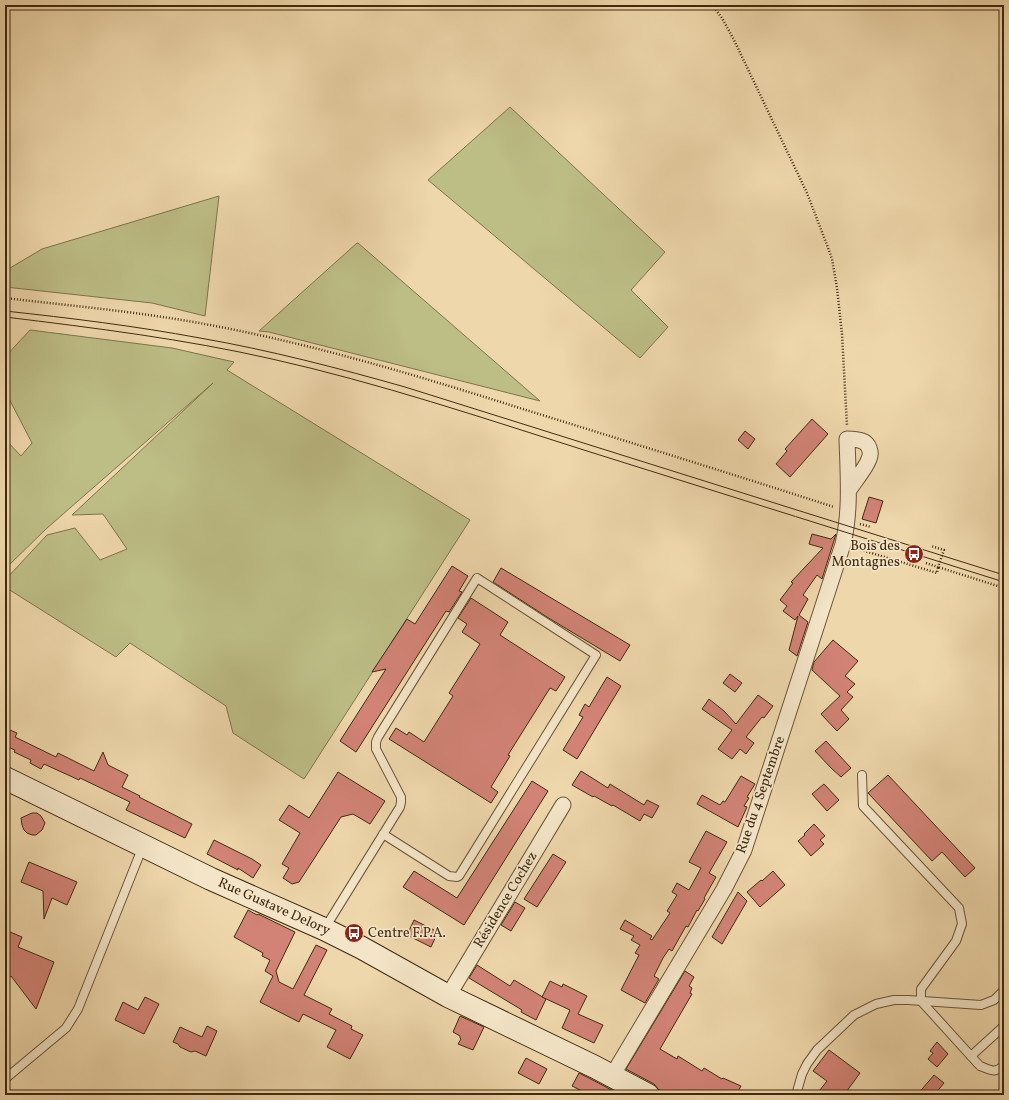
<svg xmlns="http://www.w3.org/2000/svg" width="1009" height="1100" font-family="Vollkorn,serif">
<style>
.green{fill:#bdbd86;stroke:#7e744b}
.building{fill:#d28376;stroke:#402a10}
.lines{fill:none;stroke-linecap:round;stroke-linejoin:round}
.lane-casing{stroke:#6c5537;stroke-width:10}
.street-casing{stroke:#6c5537;stroke-width:17}
.secondary-casing{stroke:#402a10;stroke-width:24}
.path{stroke:#402a10;stroke-width:2.5;stroke-dasharray:1 2;stroke-linecap:butt}
.lane{stroke:#f4e5c8;stroke-width:8}
.street{stroke:#f4e5c8;stroke-width:15}
.secondary{stroke:#f4e5c8;stroke-width:22}
.tram{stroke:#402a10;stroke-width:1}
.labels{text-anchor:middle;dominant-baseline:central;stroke-width:3.5;stroke-linejoin:round;paint-order:stroke}
.poi-label{font-size:14px;fill:#402a10;stroke:#f4e5c8;text-anchor:end}
.street-label{font-size:14px;fill:#402a10;stroke:#f4e5c8}
</style>
<rect width="100%" height="100%" fill="#eed7ab"/>
<filter id="stains"><feTurbulence type="fractalNoise" baseFrequency=".005" numOctaves="4"/><feColorMatrix values="0 0 0 0 .2 0 0 0 0 .09 0 0 0 0 .02 0 0 0 .5 -.17"/></filter>
<radialGradient id="worn" r=".72"><stop offset=".6" stop-color="#630" stop-opacity="0"/><stop offset="1" stop-color="#630" stop-opacity=".3"/></radialGradient>
<g class="green">
<path d="M510,107L665,252L631,290L668,327L640,358L428,180Z"/>
<path d="M219,196L205,316L152,303L5,287V271L42,249Z"/>
<path d="M357,243H358L540,401L269,332L259,331Z"/>
<path d="M30,330L172,348L234,362L227,370L470,520L304,779L233,733L226,706L130,643L116,657L5,587V580L47,535L75,528L100,560L127,549L103,514L72,515L213,383L46,529L5,569V439L21,456L32,443L5,391V357Z"/>
</g>
<g class="building">
<path d="M812,419L828,434L790,477L776,464L787,451L785,449Z"/>
<path d="M745,431L755,439L748,449L738,440Z"/>
<path d="M869,497L883,501L876,523L862,519Z"/>
<path d="M812,534L831,539L836,534L822,579L817,575L803,595L808,599L799,615L808,622L797,656L789,650L798,616L795,620L783,611L787,606L780,600L793,583L791,582L823,548L809,544Z"/>
<path d="M452,566L468,576L459,591L462,592L449,612L446,611L356,752L340,741L386,669L372,672L407,619L415,624Z"/>
<path d="M501,568L630,645L620,661L547,617L493,582Z"/>
<path d="M471,598L508,622L500,635L565,677L556,691L550,688L508,755L510,756L491,787L498,792L491,803L389,739L396,728L407,735L409,732L424,742L453,696L449,693L480,644L462,632L467,624L458,618Z"/>
<path d="M833,640L858,661L845,676L855,684L847,692L853,697L841,710L849,719L837,731L821,714L840,696L812,670L814,662Z"/>
<path d="M730,674L742,683L735,692L723,683Z"/>
<path d="M607,677L621,686L577,759L563,750L583,717L579,715L585,704L589,707Z"/>
<path d="M758,695L773,706L764,718L762,717L746,737L754,743L746,754L740,749L732,759L718,749L732,730L702,709L709,699L724,711L736,724Z"/>
<path d="M5,728L17,733L15,737L56,757L58,753L94,771L103,752L108,765L128,775L122,787L140,796L139,797L192,824L185,838L126,810L130,802L80,778L79,780L44,764L41,769L30,763L31,760L14,752L15,750L10,748L5,758Z"/>
<path d="M826,741L851,768L841,777L831,768L815,751Z"/>
<path d="M581,771L608,788L610,784L644,805L647,800L659,806L652,818L644,814L640,821L613,805L612,806L594,796L593,797L572,785Z"/>
<path d="M338,772L385,801L370,824L353,814L341,817L299,882L292,884L283,878L289,868L282,864L300,833L279,820L289,805L309,818Z"/>
<path d="M888,775L975,868L965,877L942,852L932,861L868,793Z"/>
<path d="M741,776L755,784L747,797L749,798L744,806L747,807L738,827L697,804L702,795L720,805L723,801L725,802Z"/>
<path d="M532,781L548,791L464,925L403,887L414,871L457,898Z"/>
<path d="M824,784L839,800L827,811L812,794Z"/>
<path d="M32,813H37L41,816L45,823L42,830L36,835H32L27,833L24,830L22,825L21,818Z"/>
<path d="M814,824L825,836L820,840L824,844L811,856L798,841L805,835L804,834Z"/>
<path d="M706,831L727,842L709,873L716,877L704,898L705,899L698,911L697,910L688,927L686,926L672,951L669,949L663,958L654,976L659,979L645,1003L621,990L639,955L635,953L640,945L631,940L634,936L620,929L625,920L652,936L650,939L652,940L670,913L667,911L677,895L672,892L677,883L689,890L701,868L689,862Z"/>
<path d="M214,840L252,859L261,865L253,878L238,868V870L207,854Z"/>
<path d="M553,854L566,862L537,907L524,899Z"/>
<path d="M29,862L77,882L67,905L52,898L44,919L43,891L21,882Z"/>
<path d="M773,871L785,885L760,907L747,892L761,880L762,881Z"/>
<path d="M738,892L747,901L722,944L712,937Z"/>
<path d="M515,902L525,908L511,931L501,925Z"/>
<path d="M248,910L257,915L258,914L295,932L276,971L279,982L293,989L316,945L327,950L304,995L332,1009L329,1014L352,1026L351,1029L363,1035L350,1059L327,1047L336,1030L303,1014L299,1022L260,1002L273,976L265,971L270,960L262,956L263,953L234,937Z"/>
<path d="M414,920L438,932L431,947L407,935Z"/>
<path d="M5,932L9,934L10,932L22,937L18,947L54,962L36,1009L11,976L5,981Z"/>
<path d="M477,965L510,986L514,980L546,999L536,1020L521,1012L522,1010L469,978Z"/>
<path d="M685,971L694,977L689,986L692,988L690,993L692,994L660,1049L677,1059L678,1056L702,1071L704,1068L722,1079L723,1078L741,1086L736,1095H668L659,1090L654,1084L626,1069Z"/>
<path d="M550,981L562,987L563,984L587,996L578,1014L603,1025L594,1043L562,1028L570,1010L542,997Z"/>
<path d="M145,997L159,1004L144,1034L115,1020L123,1002L138,1010Z"/>
<path d="M460,1016L484,1027L473,1050L458,1044L461,1039L460,1038V1036L453,1032Z"/>
<path d="M207,1026L217,1031L206,1056L195,1051L191,1052L180,1047L178,1044L173,1042L180,1027L202,1037Z"/>
<path d="M937,1042L948,1054L937,1067L928,1059L933,1053L930,1051Z"/>
<path d="M829,1050L860,1073L844,1095H816L827,1081L813,1071Z"/>
<path d="M526,1058L547,1069L539,1084L518,1073Z"/>
<path d="M579,1073L589,1078L621,1095H590L572,1086Z"/>
<path d="M934,1075L944,1083L934,1095H917Z"/>
</g>
<g class="lines">
<defs>
<g id="lane">
<path d="M862,775L863,806L959,908L962,924L956,941L921,989V1001L980,1066C991,1070 995,1074 1004,1065"/>
<path d="M325,928L400,807L401,802V797L376,749V742L378,737L477,578L596,655L459,876L457,877L449,876L383,834"/>
<path d="M971,1056L1004,1026"/>
<path d="M5,1079L66,1028L78,1009L143,846"/>
<path d="M796,1095L802,1074L807,1064L817,1050L854,1015L876,1004L894,1000H908L981,1005L994,1000L1004,990"/>
</g>
<g id="street">
<path d="M448,996L563,805"/>
<path d="M612,1076L724,889L744,850L843,544C851,510 848,474 847,439C852,439 857,439 862,441C869,443 872,453 869,459C866,468 854,482 849,490"/>
</g>
<path id="secondary" d="M5,778L211,879L324,929L362,948L448,996L595,1067L648,1095"/>
</defs>
<use href="#lane" class="lane-casing"/>
<use href="#street" class="street-casing"/>
<use href="#secondary" class="secondary-casing"/>
<g class="path">
<path d="M712,5L722,18L734,40L807,193L827,245L832,259L837,288L842,334L847,426"/>
<path d="M5,298C73,306 142,312 210,325C317,345 422,377 526,410C629,442 732,474 834,507"/>
<path d="M860,524L871,527"/>
<path d="M856,542L865,545"/>
<path d="M855,548L937,573L938,567L1004,588"/>
<path d="M926,563L938,567L944,550L931,546"/>
</g>
<use href="#lane" class="lane"/>
<use href="#street" class="street"/>
<use href="#secondary" class="secondary"/>
<g class="tram">
<path d="M5,311C70,318 135,326 200,338C269,350 338,368 405,387L1004,575"/>
<path d="M5,317C95,328 184,339 272,359C379,383 483,418 587,451C726,495 865,538 1004,582"/>
</g>
</g>
<defs>
<symbol id="bus-disc" viewBox="-11 -11 22 22"><circle r="9.5" fill="#8f2418" stroke="#f4e5c8"/><path d="M-5-6H5V4H4V6H2V4H-2V6H-4V4H-5ZM-3.5-4V0h7V-4ZM-3.5 1.2v1.5H-2V1.2ZM2 1.2v1.5H3.5V1.2Z" fill="#fff"/></symbol>
</defs>
<g fill-rule="evenodd">
<use href="#bus-disc" x="903" y="543" width="22" height="22"/>
<use href="#bus-disc" x="343" y="922" width="22" height="22"/>
</g>
<g class="labels">
<g class="poi-label">
<text x="900" y="546">Bois des<tspan x="900" dy="16">Montagnes</tspan></text>
<text x="368" y="933" text-anchor="start">Centre F.P.A.</text>
</g>
<g class="street-label">
<text transform="translate(761 795) rotate(-71)">Rue du 4 Septembre</text>
<text transform="translate(506 900) rotate(-59)">Résidence Cochez</text>
<text transform="translate(274 907) rotate(24)">Rue Gustave Delory</text>
</g>
</g>
<rect width="1009" height="1100" fill="none" stroke="#eed7ab" stroke-width="20"/>
<rect x="6" y="6" width="997" height="1088" fill="none" stroke="#402a10" stroke-width="2"/>
<rect x="10" y="10" width="989" height="1080" fill="none" stroke="#402a10"/>
<rect width="100%" height="100%" filter="url(#stains)"/>
<rect width="100%" height="100%" fill="url(#worn)"/>
</svg>
